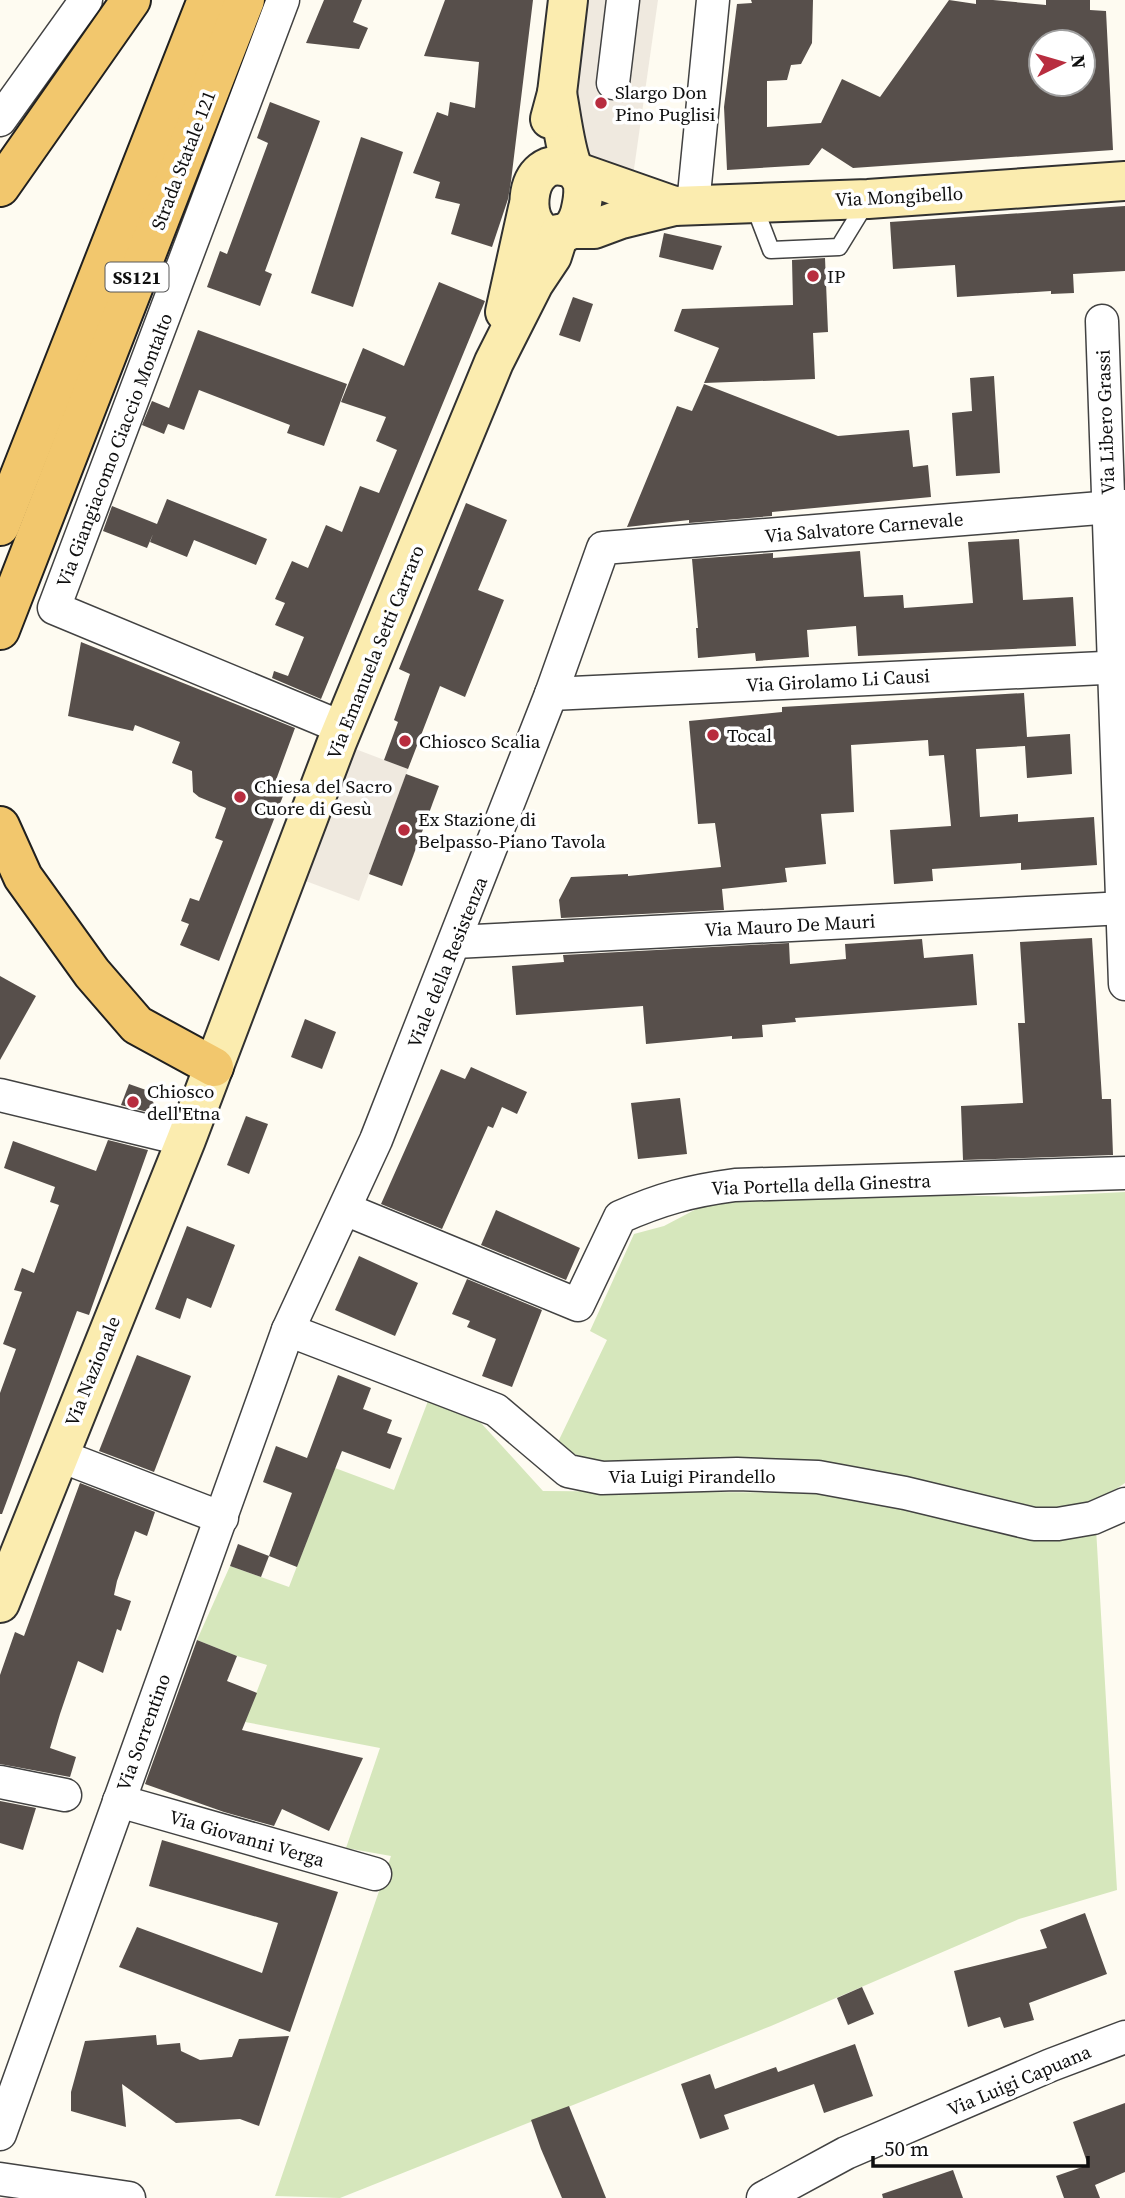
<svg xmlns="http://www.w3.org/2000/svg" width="1125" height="2198" font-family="'Source Serif 4',serif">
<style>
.green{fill:#d6e7bc}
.plaza{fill:#efe9df}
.building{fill:#574f4b;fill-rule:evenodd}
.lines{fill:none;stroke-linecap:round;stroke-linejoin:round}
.lane-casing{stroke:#424242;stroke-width:19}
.street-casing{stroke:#424242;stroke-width:35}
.secondary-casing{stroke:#313131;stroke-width:42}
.primary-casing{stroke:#202020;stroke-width:42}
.lane{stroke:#fff;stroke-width:16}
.street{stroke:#fff;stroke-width:32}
.secondary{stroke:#fbecaf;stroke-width:38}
.primary{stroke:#f2c76d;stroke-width:38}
.poi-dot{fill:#b82d3f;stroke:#fff;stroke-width:2.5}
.labels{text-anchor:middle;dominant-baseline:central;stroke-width:7;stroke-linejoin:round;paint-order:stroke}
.shield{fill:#fff;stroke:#575757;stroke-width:2}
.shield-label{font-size:18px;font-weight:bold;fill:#0f0f0f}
.poi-label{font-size:19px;fill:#0f0f0f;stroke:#fff;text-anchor:start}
.street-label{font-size:19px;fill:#0f0f0f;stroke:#fff}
</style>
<rect width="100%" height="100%" fill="#fefbf1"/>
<g class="green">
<path d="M1125,1192V1483C1096,1502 1082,1506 1048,1510L621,1462C593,1461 579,1461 558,1442L607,1340L590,1331L634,1234L664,1226L704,1205L793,1196L856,1193L1026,1197Z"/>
<path d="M428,1401L481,1423L543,1491L845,1493L1096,1528L1117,1890L1019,1919L771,2026L340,2198L275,2196L391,1856L346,1848L380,1748L245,1722L267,1665L237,1656L197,1640L230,1566L289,1587L335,1468L394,1490Z"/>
</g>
<g class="plaza">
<path d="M568,0H658L633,176L577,172Z"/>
<path d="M337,742L408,769L359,901L287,874Z"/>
</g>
<g class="building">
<path d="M324,0H362L353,22L368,28L359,49L306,43Z"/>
<path d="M445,0H533L511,181L508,199L492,247L451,234L460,204L435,198L440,182L413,173L437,112L448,116L450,102L475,108L479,62L424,56Z"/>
<path d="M751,0H813L812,43L801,64L791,65L787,80L767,81V127L821,123L842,79L880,97L949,0L976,4V0H993L1046,5V0H1090V10L1106,11L1113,150L853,168L822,148L809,165L727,170L724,107L737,4L752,3ZM1041,42H1083V84H1041Z"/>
<path d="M270,102L320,121L265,271L272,274L260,306L207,287L220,251L227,254L268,143L257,138Z"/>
<path d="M361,137L403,152L353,307L311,293Z"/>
<path d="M1125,206V271L1073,274L1074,293L1051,294V291L957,297L955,265L893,269L890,222Z"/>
<path d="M664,233L722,246L713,270L659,257Z"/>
<path d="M825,258L828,332L813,333L815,379L704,383L719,348L674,331L682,309L793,305L792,260Z"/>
<path d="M439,282L485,301L321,699L272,678L274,671L288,676L304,637L275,625L285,603L275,599L292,561L308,568L326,525L342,532L360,486L379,493L397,450L376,441L386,417L341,402L363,348L404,366Z"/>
<path d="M573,297L593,304L580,342L559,335Z"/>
<path d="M198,330L347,384L324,446L287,433L290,425L199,390L184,430L168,424L164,434L142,425L152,401L169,408Z"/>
<path d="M994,376L1000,473L956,476L952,413L972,411L970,378Z"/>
<path d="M704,384L838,436L909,430L913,467L928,465L931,497L772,512V516L689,523V520L627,527L677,406L692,411Z"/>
<path d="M167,499L267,539L256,565L194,540L187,557L150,542L153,534L147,548L103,531L112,506L157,524Z"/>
<path d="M466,503L507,520L478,590L504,600L465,697L440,686L408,769L384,760L398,722L394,720L410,674L399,669Z"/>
<path d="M1019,539L1023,600L1073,597L1076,646L858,656L856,626L807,630L809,657L756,661L755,653L698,658L696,628H698L692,559L773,553V558L860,551L864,597L903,595L904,608L973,603L968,542Z"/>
<path d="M81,642L295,728L272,791L283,796L219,961L180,945L189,924L181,921L190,898L199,901L223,841L215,838L226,808L199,797L193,792L192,771L172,763L180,742L135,725L133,731L68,716Z"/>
<path d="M1024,693L1027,737L1070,734L1072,774L1027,778L1025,746L976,749L980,817L1018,814V822L1094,817L1097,865L1021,870V863L932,869L933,881L894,884L890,830L951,826L944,755L929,756L928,740L851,745L854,812L821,814L826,864L785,868L787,882L722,889L724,910L561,918L559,900L571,877L628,874V876L721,867L715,823L698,824L689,721L782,712V707Z"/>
<path d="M406,774L439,786L402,886L369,874Z"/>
<path d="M1092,938L1102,1099H1111L1113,1155L963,1160L961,1106L1023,1103L1018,1023H1025L1020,942Z"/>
<path d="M922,939L924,958L973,954L977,1005L795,1018L796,1022L762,1025L763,1037L732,1039V1036L646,1044L643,1006L516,1015L512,966L564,962L563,955L789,943L790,964L846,959L845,944Z"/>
<path d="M0,976L36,996L0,1060Z"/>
<path d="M305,1019L336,1032L322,1069L291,1057Z"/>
<path d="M471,1067L527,1092L517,1114L502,1107L493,1128L488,1126L442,1229L381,1204L441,1069L465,1079Z"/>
<path d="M129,1084L146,1090L156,1107L155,1114L121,1105Z"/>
<path d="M680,1098L687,1154L638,1159L631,1103Z"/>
<path d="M246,1116L268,1124L249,1174L227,1165Z"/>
<path d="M108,1140L148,1150L89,1315L77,1311L2,1514H0V1393L16,1349L3,1344L22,1292L14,1290L22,1268L34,1273L59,1205L50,1202L55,1187L4,1168L13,1141L96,1171Z"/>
<path d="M496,1210L580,1248L566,1280L481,1245Z"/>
<path d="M187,1226L235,1245L211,1308L187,1298L180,1319L155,1309Z"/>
<path d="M359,1256L418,1283L395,1336L335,1310Z"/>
<path d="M467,1279L542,1310L512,1387L482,1376L496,1339L467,1327L470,1321L452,1314Z"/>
<path d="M137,1355L191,1376L154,1472L99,1451Z"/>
<path d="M338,1375L371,1388L363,1409L392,1420L387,1433L402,1438L390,1469L342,1451L297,1567L269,1556L292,1493L263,1482L276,1446L307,1458Z"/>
<path d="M80,1483L155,1512L147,1536L135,1531L117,1581L114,1595L131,1601L121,1631L117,1629L103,1673L78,1661L60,1714L50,1748L76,1757L70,1777L0,1764V1675L15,1632L24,1636Z"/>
<path d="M238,1544L269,1556L261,1577L230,1566Z"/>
<path d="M197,1640L237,1656L227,1681L257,1693L242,1730L363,1758L329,1831L282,1809L274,1826L224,1812L145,1784Z"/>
<path d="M0,1801L36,1808L23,1850L0,1843Z"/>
<path d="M162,1840L338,1892L290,2032L119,1967L137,1927L262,1973L278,1923L149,1886Z"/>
<path d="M1085,1913L1107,1974L1029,2003L1034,2020L1004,2028L1000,2017L968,2027L954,1971L1047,1948L1040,1930Z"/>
<path d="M862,1987L874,2014L848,2025L837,1998Z"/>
<path d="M156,2035L157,2045L180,2043L181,2051L200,2060L232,2057L239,2039L289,2036L259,2126L240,2119L176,2123L122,2084L126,2127L71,2111V2092L85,2041Z"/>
<path d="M855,2044L873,2096L824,2113L814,2084L724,2115L729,2129L700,2139L681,2084L710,2074L715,2089L776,2067L778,2072Z"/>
<path d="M1125,2103V2172L1095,2185L1100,2198H1064L1056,2176L1088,2165L1073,2122Z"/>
<path d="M569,2106L606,2198H562L541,2149L531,2120Z"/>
<path d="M953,2170L963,2198H883L882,2194Z"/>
</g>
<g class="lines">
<defs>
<path id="lane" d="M753,203L771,250L839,247L866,203"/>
<g id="street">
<path d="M283,0L54,608L343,728"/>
<path d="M613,83L623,0"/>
<path d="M0,120L86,0"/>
<path d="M693,205L713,0"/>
<path d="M1102,321L1125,984"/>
<path d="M551,694L1125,667"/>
<path d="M455,942L1125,908"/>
<path d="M0,1095L186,1140"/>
<path d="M345,1209L578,1305L620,1217C661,1199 690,1191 735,1185L1125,1173"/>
<path d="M288,1330L496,1410L568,1471L602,1478L737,1474L818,1477L905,1493L1034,1524H1058L1093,1518L1125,1504"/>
<path d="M58,1455L222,1518"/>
<path d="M0,1782L65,1795"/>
<path d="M119,1801L375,1874"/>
<path d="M0,2134L288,1330L376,1140L551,694L603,548L1125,506"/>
<path d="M0,2179L129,2198"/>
<path d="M763,2198L846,2153L1051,2065L1125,2037"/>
</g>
<g id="secondary">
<path d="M557,93C561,114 565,150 573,168C577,174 582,178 583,186C584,195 582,205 580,213C577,223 573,229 564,233C514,250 519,143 574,170"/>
<path d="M550,119L557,93L568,0"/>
<path d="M577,172L674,206"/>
<path d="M572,229H594L621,219L674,206L868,199L1125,181"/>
<path d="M505,312L528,208"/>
<path d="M0,1603L186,1140L337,742L494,362L534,283L552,256L559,234"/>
</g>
<g id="primary">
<path d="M0,187L131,0"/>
<path d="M0,526L207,0"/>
<path d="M0,630L245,0"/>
<path d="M0,826L23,877L92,973L137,1025L214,1067"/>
</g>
</defs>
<use href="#lane" class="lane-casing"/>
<use href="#street" class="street-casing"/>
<use href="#secondary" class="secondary-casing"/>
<use href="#primary" class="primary-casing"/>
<use href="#lane" class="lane"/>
<use href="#street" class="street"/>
<use href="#secondary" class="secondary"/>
<use href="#primary" class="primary"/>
</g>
<g class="poi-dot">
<circle cx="601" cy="103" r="7"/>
<circle cx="813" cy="276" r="7"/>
<circle cx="713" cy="735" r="7"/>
<circle cx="405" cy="741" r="7"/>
<circle cx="240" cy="797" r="7"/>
<circle cx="404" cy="830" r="7"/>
<circle cx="133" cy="1102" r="7"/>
</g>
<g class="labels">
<rect class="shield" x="105.5" y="262.5" width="63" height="29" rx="5"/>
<g class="shield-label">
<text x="137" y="277">SS121</text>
</g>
<g class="poi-label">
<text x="615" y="92">Slargo Don<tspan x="615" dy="22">Pino Puglisi</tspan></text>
<text x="827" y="276">IP</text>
<text x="727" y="735">Tocal</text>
<text x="419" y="741">Chiosco Scalia</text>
<text x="254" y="786">Chiesa del Sacro<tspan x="254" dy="22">Cuore di Gesù</tspan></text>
<text x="418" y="819">Ex Stazione di<tspan x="418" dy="22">Belpasso-Piano Tavola</tspan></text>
<text x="147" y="1091">Chiosco<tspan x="147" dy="22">dell'Etna</tspan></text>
</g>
<g class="street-label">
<text transform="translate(183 160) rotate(-69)">Strada Statale 121</text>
<text transform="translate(899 196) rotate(-3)">Via Mongibello</text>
<text transform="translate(1105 422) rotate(-92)">Via Libero Grassi</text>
<text transform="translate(114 450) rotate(-69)">Via Giangiacomo Ciaccio Montalto</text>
<text transform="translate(864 527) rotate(-5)">Via Salvatore Carnevale</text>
<text transform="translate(375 652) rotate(-68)">Via Emanuela Setti Carraro</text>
<text transform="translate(838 680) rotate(-3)">Via Girolamo Li Causi</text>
<text transform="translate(790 925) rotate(-3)">Via Mauro De Mauri</text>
<text transform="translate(447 962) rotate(-68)">Viale della Resistenza</text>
<text transform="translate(821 1184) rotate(-2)">Via Portella della Ginestra</text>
<text transform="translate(92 1371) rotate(-68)">Via Nazionale</text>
<text x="692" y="1476">Via Luigi Pirandello</text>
<text transform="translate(143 1732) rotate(-70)">Via Sorrentino</text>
<text transform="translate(247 1838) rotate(16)">Via Giovanni Verga</text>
<text transform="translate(1019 2080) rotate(-23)">Via Luigi Capuana</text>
</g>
</g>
<g transform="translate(1062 63) rotate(85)"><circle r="33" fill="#ffffff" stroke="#9f9f9f" stroke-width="2"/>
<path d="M0-5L12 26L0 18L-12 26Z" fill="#b82d3f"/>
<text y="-10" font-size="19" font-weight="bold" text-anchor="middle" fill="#0f0f0f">N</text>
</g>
<path d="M873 2156v10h215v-10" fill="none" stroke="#0f0f0f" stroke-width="3.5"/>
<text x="884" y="2156" font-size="21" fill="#0f0f0f" stroke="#ffffff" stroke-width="5" paint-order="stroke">50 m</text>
</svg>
